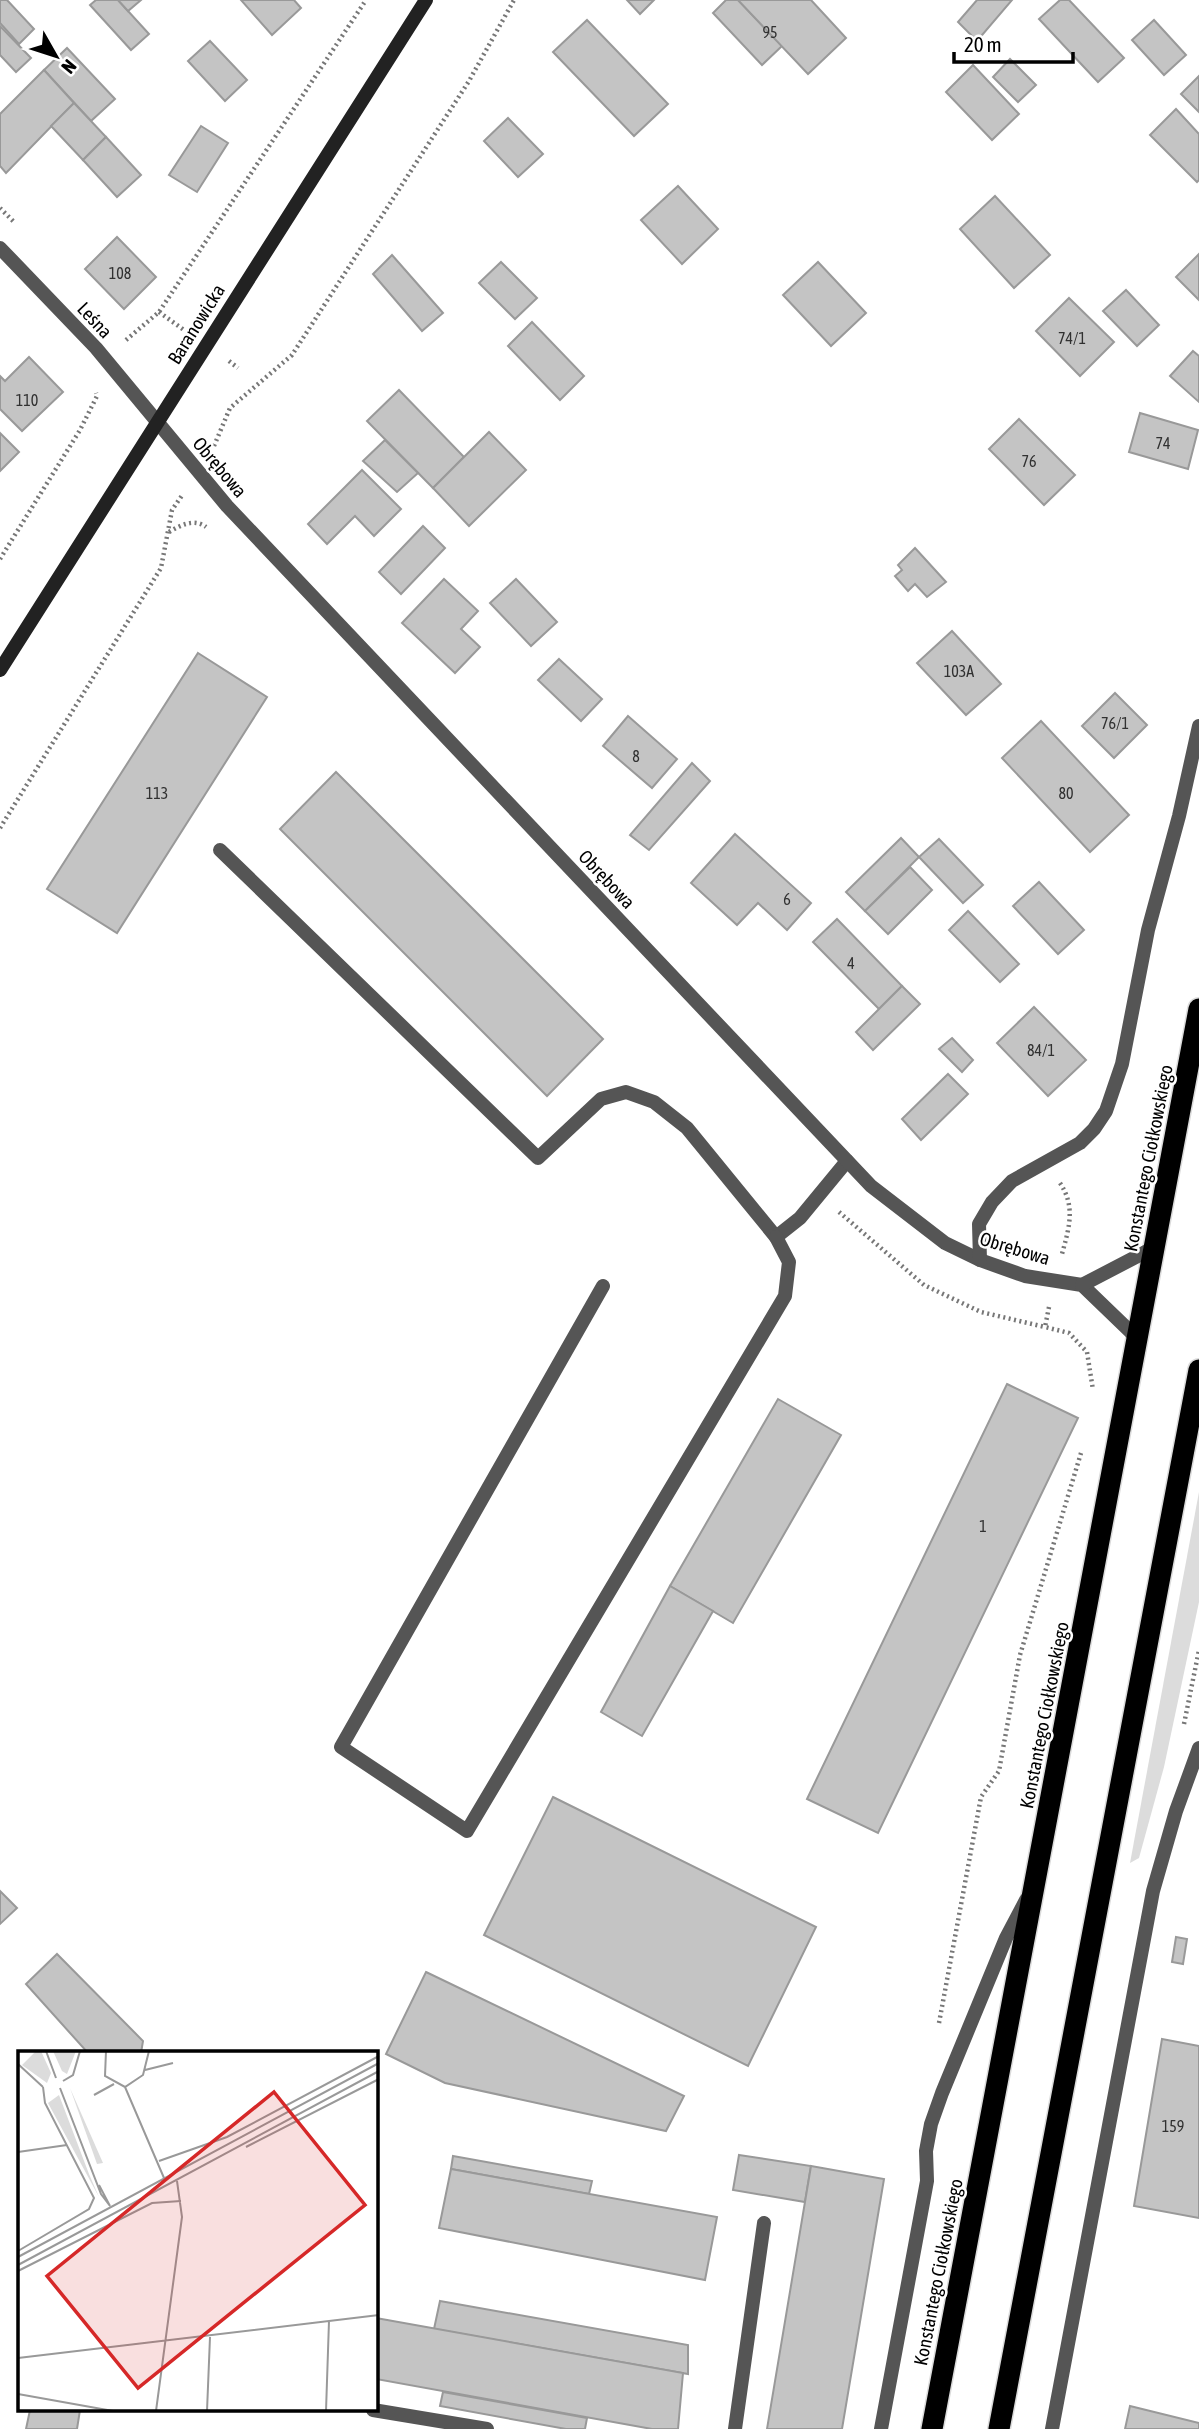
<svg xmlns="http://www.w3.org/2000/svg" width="1199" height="2429" font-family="'Asap Condensed',sans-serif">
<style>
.green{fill:#dcdcdc}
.building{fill:#c4c4c4;stroke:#999;stroke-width:2}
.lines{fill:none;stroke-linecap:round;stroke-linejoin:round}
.highway-casing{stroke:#dbdbdb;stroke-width:24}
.path{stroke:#777;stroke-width:4.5;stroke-dasharray:2 3.5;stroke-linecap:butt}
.lane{stroke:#555;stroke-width:14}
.street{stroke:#555;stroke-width:14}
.secondary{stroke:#222;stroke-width:14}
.highway{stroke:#000;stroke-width:21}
.labels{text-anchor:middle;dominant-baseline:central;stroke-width:5;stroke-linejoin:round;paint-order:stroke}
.number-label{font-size:16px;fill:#313131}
.street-label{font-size:19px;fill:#000;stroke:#fff}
.inset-road{fill:none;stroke:#999;stroke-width:2}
.view{fill:#d62828;fill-opacity:0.15;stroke:#d62828;stroke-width:3.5}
.inset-edge{fill:none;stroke:#000;stroke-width:3.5}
</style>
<rect width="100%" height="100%" fill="#fff"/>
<path class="green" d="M1199,1492V1602L1164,1767L1139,1858L1130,1863Z"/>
<g class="building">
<path d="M0,0H7L34,29L19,44L0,23Z"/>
<path d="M96,0H118L149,34L131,50L90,5Z"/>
<path d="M118,0H141L128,11Z"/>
<path d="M241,0H294L301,8L272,35Z"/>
<path d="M627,0H654L640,14Z"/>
<path d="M726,0H738L782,46L762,65L713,13Z"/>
<path d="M738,0H811L846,38L808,74Z"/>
<path d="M977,0H1012L977,41L958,22Z"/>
<path d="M1060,0H1069L1124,58L1098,82L1039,19Z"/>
<path d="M587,20L668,104L634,136L553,52Z"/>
<path d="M1154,20L1186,55L1164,75L1132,40Z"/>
<path d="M0,26L31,58L16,72L0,55Z"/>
<path d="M210,41L247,80L225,101L188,61Z"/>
<path d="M67,48L115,99L91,121L44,70Z"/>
<path d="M1010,59L1036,85L1018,102L993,77Z"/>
<path d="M973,65L1019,114L992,140L946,92Z"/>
<path d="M44,70L74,103L6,173L0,166V114Z"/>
<path d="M1199,76V112L1181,94Z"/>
<path d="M74,103L106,137L83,160L51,126Z"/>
<path d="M1176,109L1199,134V180L1197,182L1150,135Z"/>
<path d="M508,118L543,154L518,177L484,141Z"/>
<path d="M201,126L228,143L197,192L169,175Z"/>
<path d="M106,137L141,175L117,197L83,160Z"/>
<path d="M678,186L718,229L682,264L641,220Z"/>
<path d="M995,196L1050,255L1014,288L960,229Z"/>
<path d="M117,237L156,277L124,309L85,269Z"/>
<path d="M1199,254V300L1176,277Z"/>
<path d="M392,255L443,313L422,331L373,274Z"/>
<path d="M501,262L537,298L515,319L479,283Z"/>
<path d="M818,262L866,313L831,346L783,295Z"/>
<path d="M1126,290L1159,325L1137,346L1103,311Z"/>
<path d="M1069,298L1114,342L1080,376L1036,331Z"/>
<path d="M532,322L584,376L560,400L508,346Z"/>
<path d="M1193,351L1199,356V402L1170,376Z"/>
<path d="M29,357L63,392L22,431L0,409V376L5,381Z"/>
<path d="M399,390L464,457L433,488L367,421Z"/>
<path d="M1140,413L1198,430L1188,469L1129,452Z"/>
<path d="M1019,419L1075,475L1044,505L989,449Z"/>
<path d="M489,432L526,470L469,526L433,488Z"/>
<path d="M0,433L19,452L0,471Z"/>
<path d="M385,440L418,473L397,492L363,461Z"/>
<path d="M362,470L401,509L374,536L355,516L327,544L308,524Z"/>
<path d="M423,526L445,548L401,594L379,572Z"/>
<path d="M915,548L946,582L927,597L915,584L908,591L895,576L902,570L898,565Z"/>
<path d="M444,579L478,611L461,629L480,647L455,673L402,623Z"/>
<path d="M516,579L557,622L531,646L490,603Z"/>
<path d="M952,631L1001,684L966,715L917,663Z"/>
<path d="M198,653L267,697L117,933L47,889Z"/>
<path d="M559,659L602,699L581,721L538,680Z"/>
<path d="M1115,693L1147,725L1114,758L1082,726Z"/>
<path d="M628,716L677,759L652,788L603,746Z"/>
<path d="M1041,721L1129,815L1090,852L1002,758Z"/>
<path d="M692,763L710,781L649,850L630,835Z"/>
<path d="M336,772L603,1039L547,1096L280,829Z"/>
<path d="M735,834L811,903L787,930L758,903L737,925L691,883Z"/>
<path d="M901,838L919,857L865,911L846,892Z"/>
<path d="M939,839L983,885L963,903L919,857Z"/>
<path d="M910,867L932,890L888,934L865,911Z"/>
<path d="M1039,882L1084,930L1058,954L1013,906Z"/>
<path d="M968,911L1019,964L1000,982L949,930Z"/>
<path d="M837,919L902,986L879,1009L813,942Z"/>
<path d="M902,986L920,1004L873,1050L856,1032Z"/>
<path d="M1034,1007L1086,1060L1048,1096L997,1043Z"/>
<path d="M952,1038L973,1060L962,1072L939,1049Z"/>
<path d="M948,1074L968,1094L921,1140L902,1119Z"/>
<path d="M1007,1384L1078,1418L878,1833L807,1799Z"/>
<path d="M778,1399L841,1435L733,1623L670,1586Z"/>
<path d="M670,1586L713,1611L642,1736L601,1712Z"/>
<path d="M553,1797L816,1927L748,2066L484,1935Z"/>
<path d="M0,1891L17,1908L0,1924Z"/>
<path d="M1176,1937L1187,1939L1183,1964L1172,1962Z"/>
<path d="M57,1954L143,2041L141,2053H88L26,1984Z"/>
<path d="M426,1972L684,2096L666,2131L445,2083L386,2054Z"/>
<path d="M1162,2039L1199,2046V2218L1134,2206Z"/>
<path d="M739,2155L811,2166L805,2202L733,2190Z"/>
<path d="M453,2156L592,2181L589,2194L451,2169Z"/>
<path d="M811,2166L884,2179L842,2429H767Z"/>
<path d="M451,2169L717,2217L705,2280L439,2228Z"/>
<path d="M440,2301L688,2345V2374L434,2329Z"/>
<path d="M376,2318L683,2373L678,2429H652L376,2379Z"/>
<path d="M443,2392L587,2418L585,2429H566L440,2406Z"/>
<path d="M1130,2406L1199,2423V2429H1125Z"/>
<path d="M30,2410H80L77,2429H26Z"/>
</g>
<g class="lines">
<defs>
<g id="highway">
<path d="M932,2429L1199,1009"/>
<path d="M999,2429L1199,1370"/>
</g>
</defs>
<use href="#highway" class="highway-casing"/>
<g class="path">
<path d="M0,208L14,222"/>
<path d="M159,312L184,330"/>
<path d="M126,340L159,312L366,0"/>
<path d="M229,361L238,368"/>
<path d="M214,446L230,408L292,355L469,81L514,0"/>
<path d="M169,532C181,525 194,518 206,527"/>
<path d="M0,559L80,430L97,396L96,393"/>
<path d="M0,828L161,568L172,510L183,494"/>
<path d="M1060,1183C1076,1207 1069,1228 1062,1254"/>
<path d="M839,1212L924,1285L981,1312L1045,1327"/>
<path d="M1049,1307L1045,1327L1069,1333L1087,1352L1093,1390"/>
<path d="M1184,1724L1199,1650"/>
<path d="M939,2023L981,1797L999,1771L1020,1655L1081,1453"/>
</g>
<g class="lane">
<path d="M220,850L538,1158L601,1099L626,1092L654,1102L687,1128L776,1237L800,1218L847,1161"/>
<path d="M603,1286L341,1747L467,1831L785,1296L789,1262L776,1237"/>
<path d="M373,2410L487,2429"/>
<path d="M735,2429L764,2223"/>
</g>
<g class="street">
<path d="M0,248L96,348L227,506L871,1186L945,1243L980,1260L1025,1276L1082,1285L1137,1338"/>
<path d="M980,1260L979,1224L992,1202L1012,1181L1080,1143L1094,1129L1106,1111L1122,1064L1148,930L1179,816L1199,726"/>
<path d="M1082,1285L1155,1247"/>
<path d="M881,2429L927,2181L926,2151L931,2124L942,2093L1006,1938L1026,1900"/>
<path d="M1052,2429L1153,1891L1176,1811L1199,1748"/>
</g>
<path class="secondary" d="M0,670L426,0"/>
<use href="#highway" class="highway"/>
</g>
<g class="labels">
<g class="number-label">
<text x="770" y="32">95</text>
<text x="120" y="273">108</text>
<text x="1072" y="338">74/1</text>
<text x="27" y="400">110</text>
<text x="1163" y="443">74</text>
<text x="1029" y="461">76</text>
<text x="959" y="671">103A</text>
<text x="1115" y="723">76/1</text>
<text x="636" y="756">8</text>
<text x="157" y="793">113</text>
<text x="1066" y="793">80</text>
<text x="787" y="899">6</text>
<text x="851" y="963">4</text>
<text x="1041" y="1050">84/1</text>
<text x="983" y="1526">1</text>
<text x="1173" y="2126">159</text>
</g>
<g class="street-label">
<text transform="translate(95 320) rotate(47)">Leśna</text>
<text transform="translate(196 324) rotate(-58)">Baranowicka</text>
<text transform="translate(220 467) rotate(50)">Obrębowa</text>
<text transform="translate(607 879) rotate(47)">Obrębowa</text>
<text transform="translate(1148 1158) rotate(-79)">Konstantego Ciołkowskiego</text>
<text transform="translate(1015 1248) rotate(17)">Obrębowa</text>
<text transform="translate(1044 1715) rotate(-79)">Konstantego Ciołkowskiego</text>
<text transform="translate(938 2272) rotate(-79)">Konstantego Ciołkowskiego</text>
</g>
</g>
<g transform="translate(18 2051)">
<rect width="360" height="360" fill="#fff"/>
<path d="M18,0H23L33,22L29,32L4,14ZM35,0H58L49,23L44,20ZM52,37L85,112L79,113ZM41,44L71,123L81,146L30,52Z" fill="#dcdcdc"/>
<path class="inset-road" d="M28,0L38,27M88,0L87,25L107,36L125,24L131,0M0,13L25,36M127,19L155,12M45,30L55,24L62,0M107,36L146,127M42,37L83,143L92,155M76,44L96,33M228,96L361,28M0,101L49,94M141,110L209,86L361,5M81,134L92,155M0,200L71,158L76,147L27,52L25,36M0,206L361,12M0,214L361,20M0,220L134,152L163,150M0,307L361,264M0,343L95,360M138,360L164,166L159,130M189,360L192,286M308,360L311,270"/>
<path class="view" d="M256,41L347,154L120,337L29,225Z"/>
<rect width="360" height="360" class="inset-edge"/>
</g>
<g transform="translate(56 56) rotate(129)" stroke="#ffffff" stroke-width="5" paint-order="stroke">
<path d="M0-5L12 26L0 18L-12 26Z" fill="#000000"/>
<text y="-10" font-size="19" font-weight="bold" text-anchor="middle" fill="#000000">N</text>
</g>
<path d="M954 52v10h119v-10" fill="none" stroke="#000000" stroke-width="3.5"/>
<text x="964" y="52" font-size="21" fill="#000000" stroke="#ffffff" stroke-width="5" paint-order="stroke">20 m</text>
</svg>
